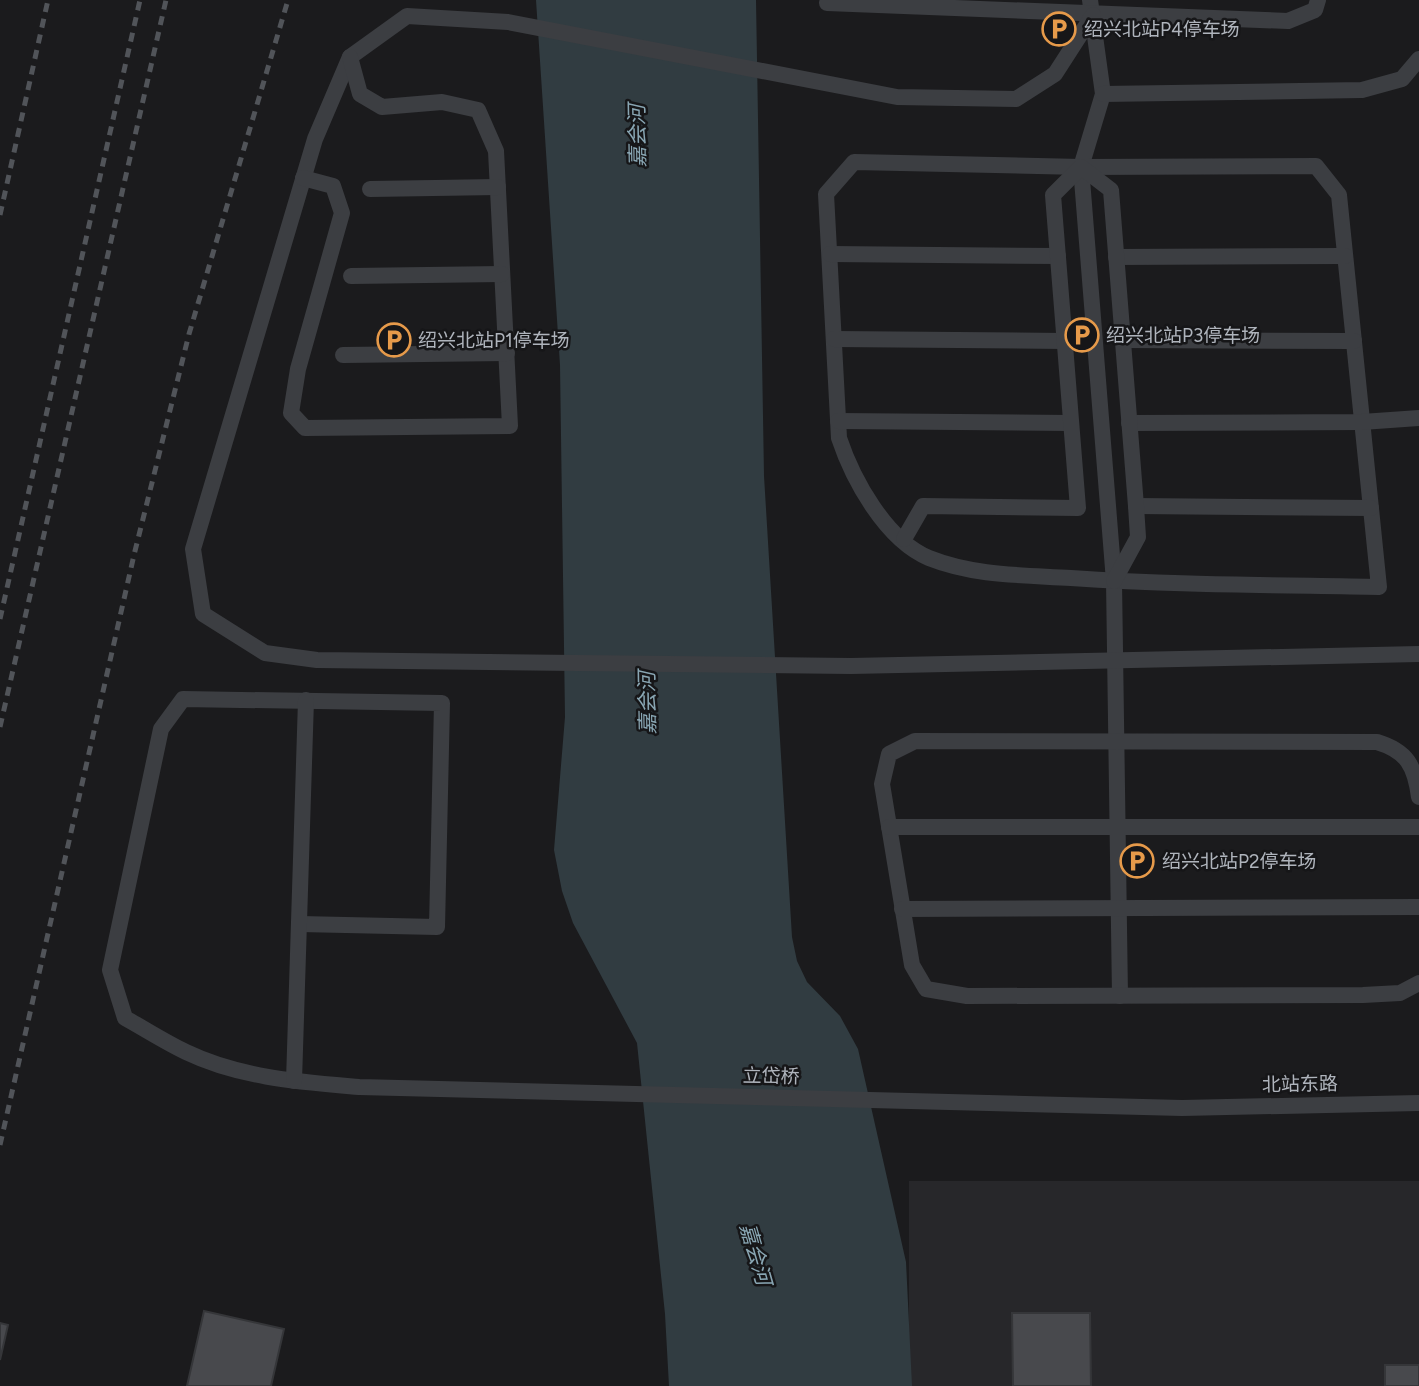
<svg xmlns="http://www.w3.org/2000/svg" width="1419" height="1386" font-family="Figtree,'Noto Sans SC',sans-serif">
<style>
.built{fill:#27272a}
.water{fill:#313c41}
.building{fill:#48494d;stroke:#353639;stroke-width:2}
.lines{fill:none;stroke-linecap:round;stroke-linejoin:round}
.service{stroke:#3c3e42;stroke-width:16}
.rail{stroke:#515459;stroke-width:5;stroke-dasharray:9 7;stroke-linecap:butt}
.labels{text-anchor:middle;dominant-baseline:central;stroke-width:5;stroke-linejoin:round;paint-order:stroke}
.poi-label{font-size:19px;fill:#afb4bc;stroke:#161618;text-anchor:start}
.street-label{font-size:19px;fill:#afb4bc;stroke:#161618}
.water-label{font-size:21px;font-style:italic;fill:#89a6b3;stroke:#161618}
</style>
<rect width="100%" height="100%" fill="#1b1b1d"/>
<rect class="built" x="909" y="1181" width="510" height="205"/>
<path class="water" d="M536,0H756L764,476L792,937L797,961L807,982L840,1016L858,1049L906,1262L912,1386H669L665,1314L637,1043L573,923L562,891L554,850L565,717L560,365Z"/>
<g class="building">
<path d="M204,1311L284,1329L271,1386H187Z"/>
<path d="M1012,1313H1090L1091,1386H1013Z"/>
<path d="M0,1323L8,1325L0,1360Z"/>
<rect x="1385" y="1365" width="34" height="21"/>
</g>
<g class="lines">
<g class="service">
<path d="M1090,0L1103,94L1081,167L1114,581L1120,996"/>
<path d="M827,3L1288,21L1315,10L1318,0"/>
<path d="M1093,15L1055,74L1016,99L897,97L508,22L407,16L350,57L315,139L193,549L203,614L265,653L317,660L851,666L1419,654"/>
<path d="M1103,94L1362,90L1402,79L1419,59"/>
<path d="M854,162L1081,167L1316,166L1339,195L1379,587C1277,585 1173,585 1071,578C1023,575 974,576 929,558C886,540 853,480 839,438L826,194Z"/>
<path d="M303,178L333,186L342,213L298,369L291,413L305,428L510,426L496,151L478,110L442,102L382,107L360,94L350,57"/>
<path d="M370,189L498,187"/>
<path d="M830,254L1058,256"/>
<path d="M1116,257L1345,256"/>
<path d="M351,276L502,274"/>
<path d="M834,339L1065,341"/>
<path d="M1123,340L1354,341"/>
<path d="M343,355L507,353"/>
<path d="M838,421L1071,423"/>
<path d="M1129,423L1362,422L1419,418"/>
<path d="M1136,506L1371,508"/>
<path d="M904,539L923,506L1078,508L1053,195L1081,167L1111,190L1136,506L1138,537L1114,581"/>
<path d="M1419,797C1415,766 1407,751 1377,742L915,741L889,754L882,784L912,965L926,989L967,996L1363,995L1400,993L1419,983"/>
<path d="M889,827H1419"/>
<path d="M902,909L1419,907"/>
<path d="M300,924L437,927L442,703L183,699L161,729L110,970L125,1018C145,1029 165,1042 186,1052C240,1078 301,1082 359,1087L1182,1108L1419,1103"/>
<path d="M294,1081L306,700"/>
</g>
<g class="rail">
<path d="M0,215L48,0"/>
<path d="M0,619L140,0"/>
<path d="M0,727L166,0"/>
<path d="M0,1145L134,555L189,334L288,0"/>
</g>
</g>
<defs>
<symbol id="parking-ring" viewBox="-11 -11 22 22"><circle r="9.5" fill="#161618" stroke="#e69a4a" stroke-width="1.5"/><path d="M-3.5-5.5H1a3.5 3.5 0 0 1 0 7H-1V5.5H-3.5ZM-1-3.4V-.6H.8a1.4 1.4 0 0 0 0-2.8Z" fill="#e69a4a"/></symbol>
</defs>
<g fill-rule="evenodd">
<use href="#parking-ring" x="1040" y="10" width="38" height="38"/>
<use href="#parking-ring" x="1063" y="316" width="38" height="38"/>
<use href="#parking-ring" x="375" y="321" width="38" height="38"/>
<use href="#parking-ring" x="1118" y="842" width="38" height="38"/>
</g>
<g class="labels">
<g class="poi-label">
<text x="1084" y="29">绍兴北站P4停车场</text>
<text x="1106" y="335">绍兴北站P3停车场</text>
<text x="418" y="340">绍兴北站P1停车场</text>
<text x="1162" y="861">绍兴北站P2停车场</text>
</g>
<g class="street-label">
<text transform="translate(771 1076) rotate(1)">立岱桥</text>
<text transform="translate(1300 1084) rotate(-1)">北站东路</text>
</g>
<g class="water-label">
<text transform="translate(637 136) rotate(-91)">嘉会河</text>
<text transform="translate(647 703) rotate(-91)">嘉会河</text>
<text transform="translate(756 1254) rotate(74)">嘉会河</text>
</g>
</g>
</svg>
